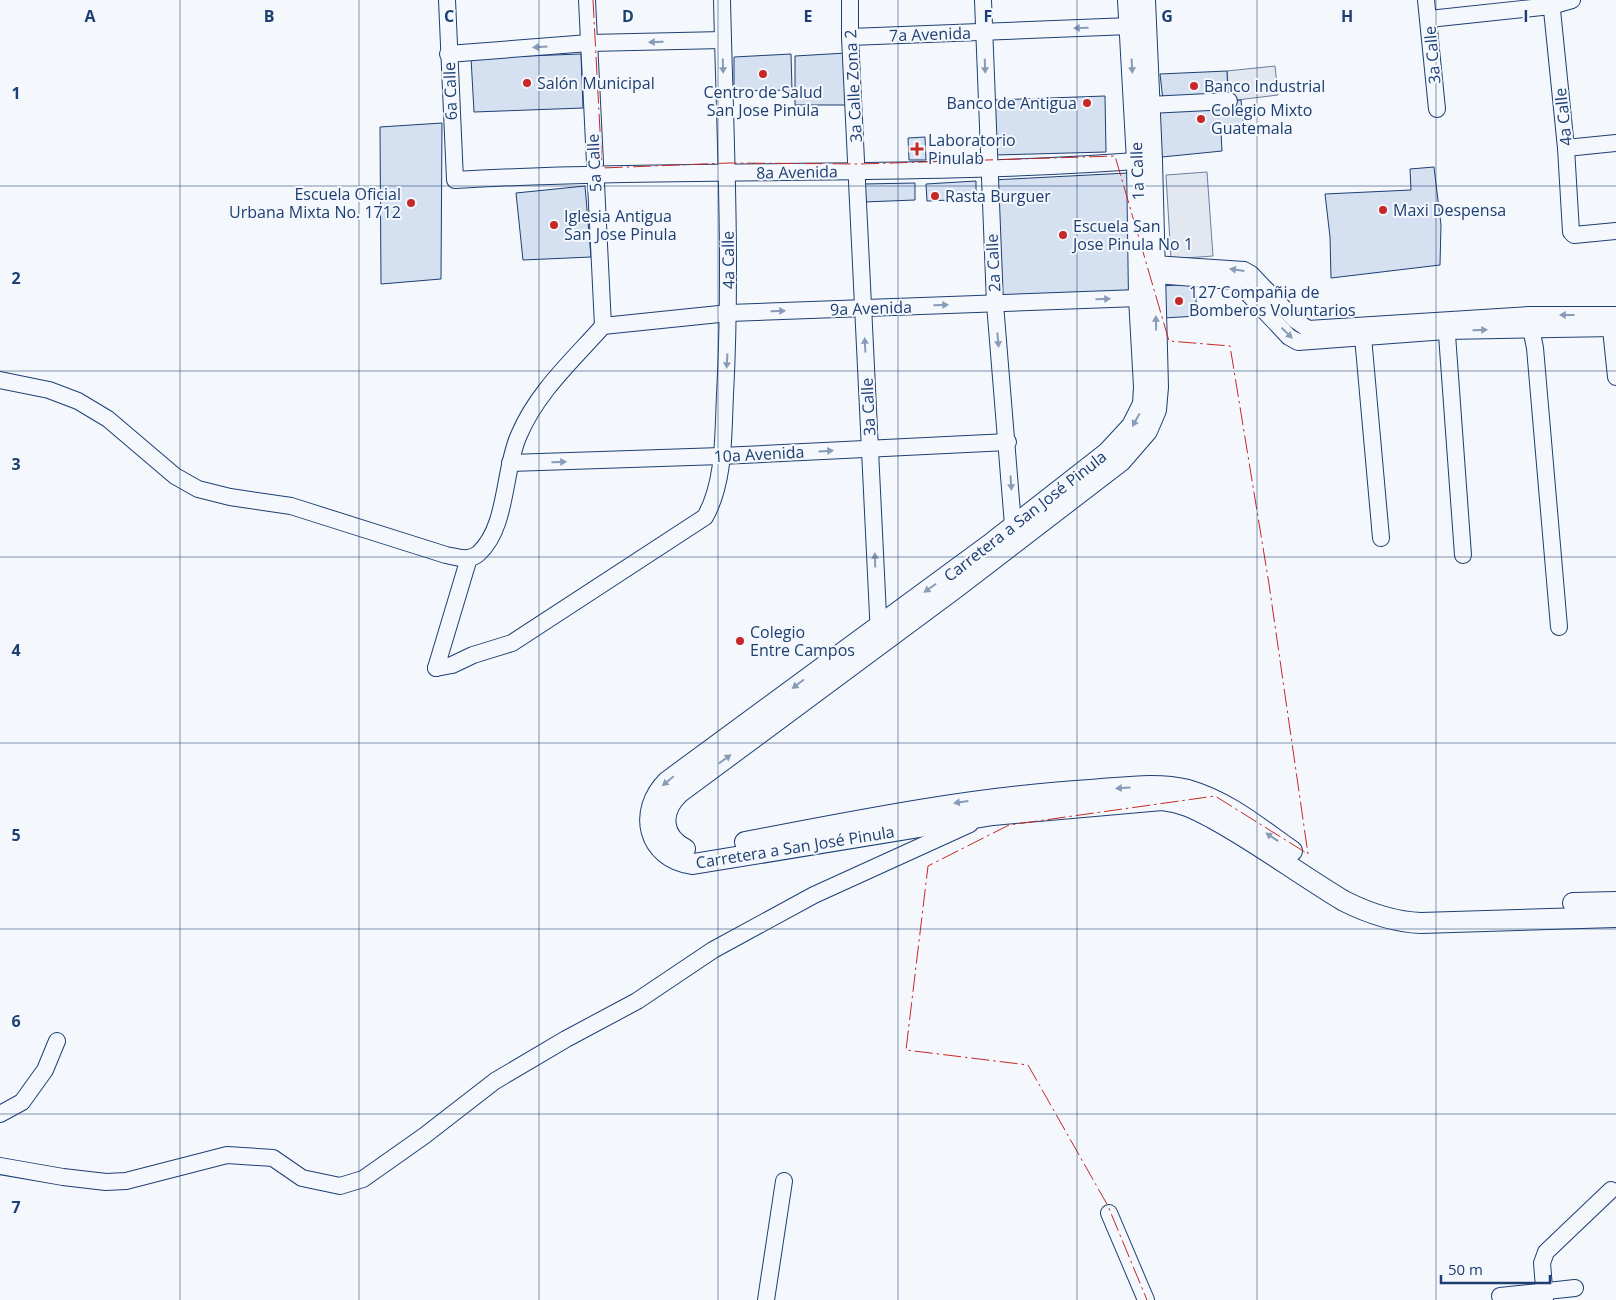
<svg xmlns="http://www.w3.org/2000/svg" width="1616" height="1300" font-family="'Open Sans',sans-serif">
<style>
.parking{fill:#e3e8f0;stroke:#687fa3}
.building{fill:#d5e0f0;stroke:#1d3f73}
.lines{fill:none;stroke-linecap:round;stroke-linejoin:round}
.minor-casing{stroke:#1d3f73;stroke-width:18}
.major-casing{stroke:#1d3f73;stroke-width:22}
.minor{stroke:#f4f7fb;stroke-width:16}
.major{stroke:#f4f7fb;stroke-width:20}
.power{stroke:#c62828;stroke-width:1;stroke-dasharray:18 4 2.5 4;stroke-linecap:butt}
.oneway{fill:#889bb7}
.grid{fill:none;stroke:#1d3f73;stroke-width:1;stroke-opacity:0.55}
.poi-dot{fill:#c62828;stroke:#f4f7fb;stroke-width:2}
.labels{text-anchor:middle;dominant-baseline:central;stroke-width:4;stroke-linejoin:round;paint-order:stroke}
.street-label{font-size:16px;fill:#1d3f73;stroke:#f4f7fb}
.poi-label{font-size:16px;fill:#1d3f73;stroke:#f4f7fb;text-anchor:start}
.grid-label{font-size:16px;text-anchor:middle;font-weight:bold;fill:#1d3f73;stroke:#f4f7fb;stroke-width:4;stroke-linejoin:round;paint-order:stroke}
</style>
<rect width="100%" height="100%" fill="#f4f7fb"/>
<g class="parking">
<path d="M1275,66L1278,95L1229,101L1227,71Z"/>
<path d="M1207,172L1213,256L1171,259L1166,175Z"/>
</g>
<g class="building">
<path d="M846,53L849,105H795V56Z"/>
<path d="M581,54L583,108L474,112L471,58Z"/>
<path d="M791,54L792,90L734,91V57Z"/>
<path d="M1227,71L1228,97L1163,100L1160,74Z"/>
<path d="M1105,96L1106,152L995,155L994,100Z"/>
<path d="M1241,100L1244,129L1221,132L1222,151L1162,157L1157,108Z"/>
<path d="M442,123L441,279L381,284L380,127Z"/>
<path d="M925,137L926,160H909L908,138Z"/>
<path d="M1434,167L1441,225L1440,265L1331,278L1330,237L1325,194L1411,190L1410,169Z"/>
<path d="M1128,173L1134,290L998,297L992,180Z"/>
<path d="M976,181V199L927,201L926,184Z"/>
<path d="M915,183V200L864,202L863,184Z"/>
<path d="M585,186L591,257L523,260L516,193Z"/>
<path d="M1195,284L1197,316L1164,318L1161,286Z"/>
</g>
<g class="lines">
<defs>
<g id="minor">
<path d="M447,0L455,180C686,167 918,178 1149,160"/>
<path d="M587,0L603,326"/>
<path d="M850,0V37L879,636"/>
<path d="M983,0L995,304L1013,525"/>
<path d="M1426,0L1437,109"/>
<path d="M1551,0L1566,148L1571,232L1574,235L1616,231"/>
<path d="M1429,19L1551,6L1572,0"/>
<path d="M850,37L1130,26"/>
<path d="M448,54L589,43L723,40"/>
<path d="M1149,105L1229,101"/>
<path d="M1566,148L1616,143"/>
<path d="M1154,264L1244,270L1251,274L1295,320L1308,329L1529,315H1616"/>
<path d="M1155,275L1233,281L1239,284L1289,337L1298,342L1446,331L1616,328"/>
<path d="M1529,318L1535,348L1559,627"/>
<path d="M1446,321L1463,555"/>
<path d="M603,326L729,313L1139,298"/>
<path d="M1611,329L1616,377"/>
<path d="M1363,337L1381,538"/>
<path d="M0,380L49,390L78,401L108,419L175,476L198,489L230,497L291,506L446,555C457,557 470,562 479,553C508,526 503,470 519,435C537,392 573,360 603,326"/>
<path d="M510,463L721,456L1008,442"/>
<path d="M436,668L452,665L473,655L512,643L705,517C725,482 723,434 725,395C732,263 725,132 722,0"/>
<path d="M436,668L469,558"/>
<path d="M0,1114L22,1102L45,1070L57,1041"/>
<path d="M0,1166L63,1177L106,1182L126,1181L227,1155L273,1158L302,1178L340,1186L363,1179L424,1136L495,1081L566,1039L637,1001L713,950L814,895L970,824"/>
<path d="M1109,1213L1146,1300"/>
<path d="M1500,1296L1575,1288"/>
<path d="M766,1300L784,1181"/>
<path d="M1545,1300L1542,1263L1546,1252L1611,1190"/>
</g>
<g id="major">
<path d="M1128,0L1137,161L1139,298L1144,387L1143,404L1132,426L1107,453L993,542L668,781C637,811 647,858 693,864L993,815L1162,800C1182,802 1195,809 1212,818C1258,843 1299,874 1344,901C1368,913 1393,922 1421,923L1616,917"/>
<path d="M745,842C860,820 973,797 1090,790C1122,788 1156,782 1188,790C1227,801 1259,828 1292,851"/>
<path d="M685,849C660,836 660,811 679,793L957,587L1121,461L1147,431L1156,410L1158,387L1152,160L1145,0"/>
<path d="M1573,903L1616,902"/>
</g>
</defs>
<use href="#minor" class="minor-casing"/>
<use href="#major" class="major-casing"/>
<use href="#minor" class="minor"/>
<use href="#major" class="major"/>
<path class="power" d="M593,0L602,168L729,163L860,164L1115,156L1169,341L1230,346L1269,584L1308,854L1215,796L1009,825L928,866L906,1050L1028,1065L1108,1206L1147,1300"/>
</g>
<defs><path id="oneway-solid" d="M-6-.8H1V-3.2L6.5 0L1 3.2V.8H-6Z" transform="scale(1.25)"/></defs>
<g class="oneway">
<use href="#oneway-solid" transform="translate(1081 28) rotate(178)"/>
<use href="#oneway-solid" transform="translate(656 42) rotate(179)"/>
<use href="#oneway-solid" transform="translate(540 47) rotate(176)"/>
<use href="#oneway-solid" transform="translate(723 66) rotate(88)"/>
<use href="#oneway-solid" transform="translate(985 66) rotate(88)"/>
<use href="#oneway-solid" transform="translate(1132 66) rotate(87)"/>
<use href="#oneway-solid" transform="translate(1237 270) rotate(-172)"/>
<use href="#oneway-solid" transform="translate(1103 299) rotate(-2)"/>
<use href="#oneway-solid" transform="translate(941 305) rotate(-2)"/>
<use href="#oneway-solid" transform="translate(778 311) rotate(-2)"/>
<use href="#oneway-solid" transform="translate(1567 315) rotate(-180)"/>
<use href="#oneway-solid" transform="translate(1156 323) rotate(-91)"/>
<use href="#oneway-solid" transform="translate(1480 330) rotate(-1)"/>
<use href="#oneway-solid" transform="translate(1287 333) rotate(44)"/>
<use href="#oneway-solid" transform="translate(998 340) rotate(85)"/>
<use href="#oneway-solid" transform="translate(865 345) rotate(-93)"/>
<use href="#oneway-solid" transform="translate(727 361) rotate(93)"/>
<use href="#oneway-solid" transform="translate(1136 420) rotate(119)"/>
<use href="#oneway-solid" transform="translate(826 451) rotate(-3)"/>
<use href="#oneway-solid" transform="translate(559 462) rotate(-2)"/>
<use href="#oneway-solid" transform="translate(1011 483) rotate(86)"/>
<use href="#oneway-solid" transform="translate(875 560) rotate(-92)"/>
<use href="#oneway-solid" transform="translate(930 588) rotate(145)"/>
<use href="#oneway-solid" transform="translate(798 684) rotate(143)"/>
<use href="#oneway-solid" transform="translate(725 759) rotate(-36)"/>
<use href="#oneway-solid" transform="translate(668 781) rotate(140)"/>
<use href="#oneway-solid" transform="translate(1123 788) rotate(177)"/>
<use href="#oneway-solid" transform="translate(961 802) rotate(172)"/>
<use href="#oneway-solid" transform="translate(1272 837) rotate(-146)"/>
</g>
<path class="grid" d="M180,0V1300M359,0V1300M539,0V1300M718,0V1300M898,0V1300M1077,0V1300M1257,0V1300M1436,0V1300M0,186H1616M0,371H1616M0,557H1616M0,743H1616M0,929H1616M0,1114H1616"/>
<g class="poi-dot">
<circle cx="763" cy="74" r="5"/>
<circle cx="527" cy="83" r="5"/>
<circle cx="1194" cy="86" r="5"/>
<circle cx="1087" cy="103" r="5"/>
<circle cx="1201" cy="119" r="5"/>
<path d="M914.5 141.5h5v5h5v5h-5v5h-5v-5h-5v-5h5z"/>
<circle cx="935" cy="196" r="5"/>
<circle cx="411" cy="203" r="5"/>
<circle cx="1383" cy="210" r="5"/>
<circle cx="554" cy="225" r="5"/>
<circle cx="1063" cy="235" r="5"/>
<circle cx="1179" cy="301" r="5"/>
<circle cx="740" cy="641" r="5"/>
</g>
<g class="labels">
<g class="street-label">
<text transform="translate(930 34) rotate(-2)">7a Avenida</text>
<text transform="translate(1432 55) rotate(-95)">3a Calle</text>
<text transform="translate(853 86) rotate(-93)">3a Calle Zona 2</text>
<text transform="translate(450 91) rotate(-92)">6a Calle</text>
<text transform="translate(1563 117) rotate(-96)">4a Calle</text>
<text transform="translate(594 163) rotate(-93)">5a Calle</text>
<text transform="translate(1137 171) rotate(-92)">1a Calle</text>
<text transform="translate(797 172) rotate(-1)">8a Avenida</text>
<text transform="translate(728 260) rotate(-91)">4a Calle</text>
<text transform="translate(993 263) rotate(-93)">2a Calle</text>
<text transform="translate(871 308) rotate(-2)">9a Avenida</text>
<text transform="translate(868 407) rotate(-93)">3a Calle</text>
<text transform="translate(759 454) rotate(-3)">10a Avenida</text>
<text transform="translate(1025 516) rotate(-38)">Carretera a San José Pinula</text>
<text transform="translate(795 847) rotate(-9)">Carretera a San José Pinula</text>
</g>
<g class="poi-label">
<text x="537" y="83">Salón Municipal</text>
<text x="1204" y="86">Banco Industrial</text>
<text x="763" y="92" text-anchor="middle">Centro de Salud<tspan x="763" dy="18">San Jose Pinula</tspan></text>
<text x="1077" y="103" text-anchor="end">Banco de Antigua</text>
<text x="1211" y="110">Colegio Mixto<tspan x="1211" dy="18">Guatemala</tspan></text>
<text x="928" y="140">Laboratorio<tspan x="928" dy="18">Pinulab</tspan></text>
<text x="401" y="194" text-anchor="end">Escuela Oficial<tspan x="401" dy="18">Urbana Mixta No. 1712</tspan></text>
<text x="945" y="196">Rasta Burguer</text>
<text x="1393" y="210">Maxi Despensa</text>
<text x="564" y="216">Iglesia Antigua<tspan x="564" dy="18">San Jose Pinula</tspan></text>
<text x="1073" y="226">Escuela San<tspan x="1073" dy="18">Jose Pinula No 1</tspan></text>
<text x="1189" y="292">127 Compañia de<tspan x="1189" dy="18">Bomberos Voluntarios</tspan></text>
<text x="750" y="632">Colegio<tspan x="750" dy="18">Entre Campos</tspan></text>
</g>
</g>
<g class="grid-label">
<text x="90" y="22">A</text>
<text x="269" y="22">B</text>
<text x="449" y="22">C</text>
<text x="628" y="22">D</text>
<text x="808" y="22">E</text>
<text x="988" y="22">F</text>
<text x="1167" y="22">G</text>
<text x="1347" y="22">H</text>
<text x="1526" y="22">I</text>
<text x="16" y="99">1</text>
<text x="16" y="284">2</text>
<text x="16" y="470">3</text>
<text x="16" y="656">4</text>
<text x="16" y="841">5</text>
<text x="16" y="1027">6</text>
<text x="16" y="1213">7</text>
</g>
<path d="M1441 1275v8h109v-8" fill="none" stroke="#1d3f73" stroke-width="2.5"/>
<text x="1448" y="1275" font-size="15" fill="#1d3f73" stroke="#f4f7fb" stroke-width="4" paint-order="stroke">50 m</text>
</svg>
